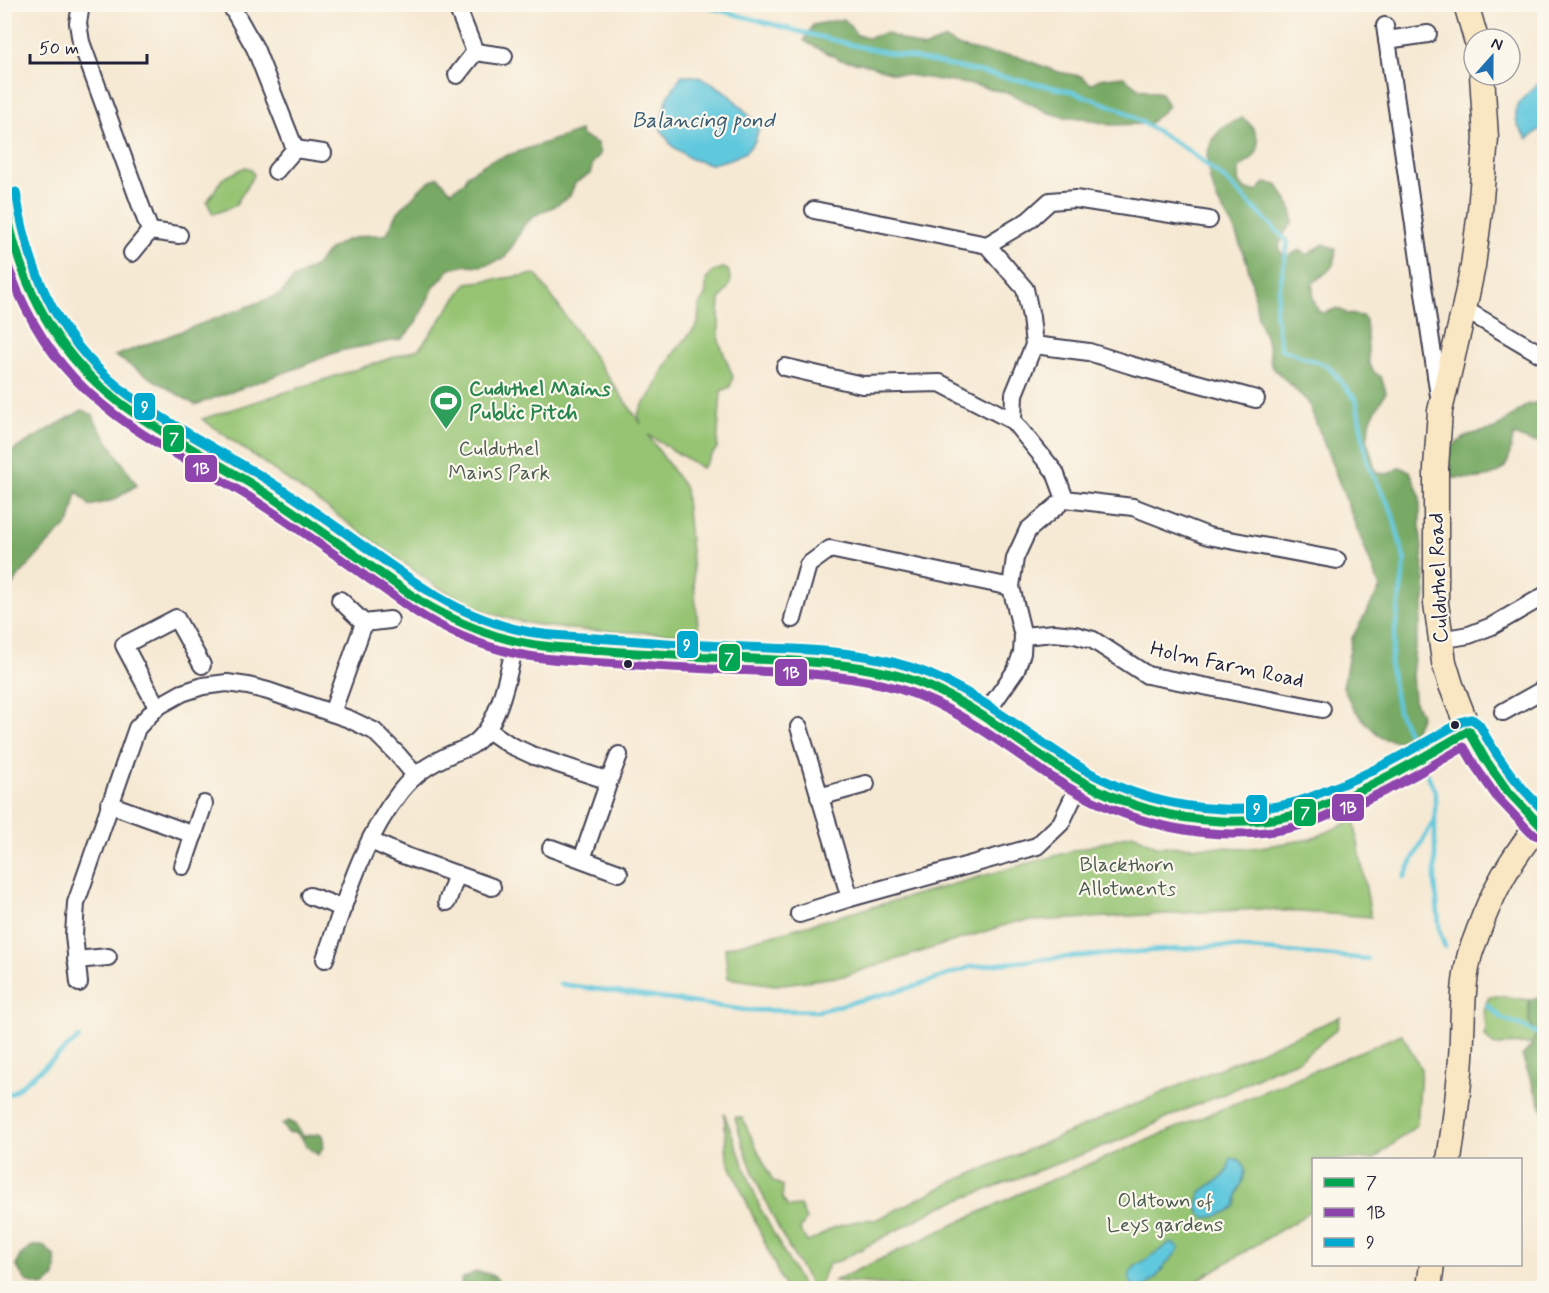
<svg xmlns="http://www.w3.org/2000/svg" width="1549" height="1293" font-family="Mynerve,sans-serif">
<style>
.green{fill:#96c473;stroke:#5c7357;stroke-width:1.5}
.forest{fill:#78aa65;stroke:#4d6650;stroke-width:1.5}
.water{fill:#60c8dd;stroke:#41758c;stroke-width:1.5}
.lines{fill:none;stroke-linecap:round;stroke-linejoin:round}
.stream{stroke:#60c8dd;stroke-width:4.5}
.minor-casing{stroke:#424052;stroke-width:20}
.tertiary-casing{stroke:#424052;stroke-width:24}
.secondary-casing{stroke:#424052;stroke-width:27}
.minor{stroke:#fff;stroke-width:16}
.tertiary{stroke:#fff;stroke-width:21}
.secondary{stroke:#f9e7c3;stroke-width:24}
.bus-1-casing{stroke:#fbf7ec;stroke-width:14}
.bus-2-casing{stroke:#fbf7ec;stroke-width:14}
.bus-3-casing{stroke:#fbf7ec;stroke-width:14}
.bus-1{stroke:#00a651;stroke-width:9}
.bus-2{stroke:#8e44ad;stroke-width:9}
.bus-3{stroke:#00a9ce;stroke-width:9}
.bus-dot{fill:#22223b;stroke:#fbf7ec;stroke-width:2}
.labels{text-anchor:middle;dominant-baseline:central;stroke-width:4.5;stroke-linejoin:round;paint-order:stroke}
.leisure-label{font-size:21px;font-weight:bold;fill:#27864d;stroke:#fbf7ec;text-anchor:start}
.park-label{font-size:21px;fill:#4b5b4f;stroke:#fbf7ec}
.street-label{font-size:21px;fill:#22223b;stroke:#fbf7ec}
.water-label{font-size:22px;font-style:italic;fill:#385c74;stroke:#fbf7ec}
.line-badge{stroke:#fbf7ec;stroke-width:2}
.badge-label{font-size:16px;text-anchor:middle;font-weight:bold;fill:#fff}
</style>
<rect width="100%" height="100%" fill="#fbf7ec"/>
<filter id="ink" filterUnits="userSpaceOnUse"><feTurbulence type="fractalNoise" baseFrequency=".0167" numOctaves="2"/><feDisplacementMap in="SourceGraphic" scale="12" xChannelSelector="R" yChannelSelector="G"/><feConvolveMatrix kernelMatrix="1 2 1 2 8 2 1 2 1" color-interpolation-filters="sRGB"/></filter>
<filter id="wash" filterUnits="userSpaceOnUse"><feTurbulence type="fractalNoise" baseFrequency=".008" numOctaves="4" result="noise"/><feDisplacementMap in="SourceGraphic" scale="24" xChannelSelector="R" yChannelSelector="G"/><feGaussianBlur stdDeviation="1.35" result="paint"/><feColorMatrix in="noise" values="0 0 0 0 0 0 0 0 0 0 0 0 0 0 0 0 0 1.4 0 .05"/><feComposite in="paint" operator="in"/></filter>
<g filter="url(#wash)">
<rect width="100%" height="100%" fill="#f6e9d3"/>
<g class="green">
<path d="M245,167L251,169L254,175L235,206L213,214L207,202L222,179Z"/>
<path d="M723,268L728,270L731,280L728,288L720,300L719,316V341L733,377L730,387L721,391L717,448L702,468L648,435L685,488L699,636C632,629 561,636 497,615C476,609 458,596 438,587L202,419L419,349L467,283L536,274L641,424L638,414L644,403L653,392L661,375L674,353L698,324L699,307L706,293V280L714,271Z"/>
<path d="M1354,820L1371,917L1259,909L1015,922L844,976L775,985L728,978L725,948L1133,834L1156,846L1253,848L1311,839Z"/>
<path d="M1498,996L1529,1000V1021L1536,1035L1532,1044L1493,1045L1485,1036C1489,1023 1479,1014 1489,997Z"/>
<path d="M1340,1017L1337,1029L1299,1060L1270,1071L1229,1092L1184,1110L1123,1139L940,1207L839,1261L830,1263L825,1271L818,1288H813C780,1236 751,1178 735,1117L742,1118L773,1181L783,1186L782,1198L788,1207L800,1206L806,1219L800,1230L807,1242C817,1239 823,1233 833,1228C843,1224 865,1218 876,1220L950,1183Z"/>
<path d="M1402,1034L1421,1069L1417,1125L1374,1159L1314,1160L1313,1208L1304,1216L1201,1278L1187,1288H909L906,1286L834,1281L1025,1191Z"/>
<path d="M724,1113L760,1208L803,1288H785L727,1158Z"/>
</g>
<g class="forest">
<path d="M844,19L857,35L868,38L886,33L923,48L945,39L960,47L986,53L1016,56L1058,72L1081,76L1091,84L1099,79L1122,76L1140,89L1161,93L1168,106L1149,124L1110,125L1083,118H1069L1049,113L1011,94L974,85L893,73L862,63L841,60L804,41L813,25Z"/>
<path d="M1242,118C1254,124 1264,145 1254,156C1252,159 1243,165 1239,168L1238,181L1246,190L1257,191L1265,183L1278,185L1292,210L1293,222L1283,235L1279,247L1283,256H1289L1299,250L1309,255L1312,251L1324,244L1335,249C1338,268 1325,273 1313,283V298L1318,311L1325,313L1337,308L1348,314L1362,316L1366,320L1369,364L1374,372L1381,377L1386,392L1371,419L1367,440L1376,473L1388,474L1400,467L1410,471L1420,496V527L1426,594L1415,648L1412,675L1414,700L1421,715L1414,732L1398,742L1382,738L1366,723L1352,706L1343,687L1352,638L1380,588L1308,402L1271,366L1269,347L1258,318L1253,288L1247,263L1234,229L1218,202L1210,180L1207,155L1212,140L1224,126Z"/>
<path d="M580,131L582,136L597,143L600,154L593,163L590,174L575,183L570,196L555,206L536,215L524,225L517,239L504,259L481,266L467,265L450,269L434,287L416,323L402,339L339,351L297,368L195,405L115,356L281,294L293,279L317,265L323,256L333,247L346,240L368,235H386L398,212L424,185L438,177L451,191L465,181L467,175L490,161Z"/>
<path d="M1543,402L1544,403V441C1533,444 1525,440 1514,435C1511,443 1511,450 1509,458C1503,481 1472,479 1454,478L1444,470L1448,449L1468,435L1495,429L1528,404Z"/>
<path d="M82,410L93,415L96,423L137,485L114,500L90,506L77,492L70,522L48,544L19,576L12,586L9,572L5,574V455Z"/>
<path d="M1538,997L1544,999V1110L1542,1109L1522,1056L1531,1046L1536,1035L1529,1021V1000Z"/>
<path d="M288,1121L296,1125L303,1136L318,1134L322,1135C325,1143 324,1149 318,1155L306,1146L302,1138L295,1132L288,1133L282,1124Z"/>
<path d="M32,1246H44L55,1257L56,1268L55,1277L44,1286C27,1285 24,1280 16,1265L20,1256Z"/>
<path d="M475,1272C486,1272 500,1275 500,1288H460L462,1279Z"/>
</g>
<g class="water">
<path d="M682,75C715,74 739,104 759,127L755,141L746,152L731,159L711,164L691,159L672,146L660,128C664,103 668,95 682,75Z"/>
<path d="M1544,79V126L1528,139C1524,134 1518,128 1517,123C1511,102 1532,90 1544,79Z"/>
<path d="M1231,1158L1240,1160C1250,1171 1241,1183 1237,1195C1236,1200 1237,1205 1233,1208C1226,1214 1214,1217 1206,1218C1200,1213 1196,1210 1198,1202C1200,1185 1218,1185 1227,1172C1229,1168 1229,1162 1231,1158Z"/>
<path d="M1170,1243L1176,1245L1179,1248C1177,1255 1172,1256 1168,1262C1159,1271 1157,1282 1142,1287C1131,1291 1126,1277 1132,1270C1135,1265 1142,1262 1147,1259C1155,1254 1162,1248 1170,1243Z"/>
</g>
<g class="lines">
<g class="stream">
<path d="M704,4L712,8L797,31L857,46L1070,91L1120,109L1188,150L1227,181L1288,242L1275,312L1281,349L1328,366L1356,400L1368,465L1392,512L1405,562L1390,666L1398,711L1415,748"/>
<path d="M1425,769L1435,791V883L1440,933L1445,947"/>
<path d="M1404,878L1413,859L1433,822"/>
<path d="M560,984L745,1010L818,1011L916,986L970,967L1044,959L1217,946L1368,959"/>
<path d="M1487,1005L1503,1019L1520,1025L1543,1036L1544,1038"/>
<path d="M4,1096L12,1093L79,1038"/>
</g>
</g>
</g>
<g filter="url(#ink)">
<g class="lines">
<defs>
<g id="minor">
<path d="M81,4L78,23L81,42L150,231"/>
<path d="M230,4L255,48L295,149"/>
<path d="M456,4L475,52L457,75"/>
<path d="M1385,26L1439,396"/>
<path d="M1387,40L1428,34"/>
<path d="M475,52L504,56"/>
<path d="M276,171L295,149L323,153"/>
<path d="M814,210L987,245L1025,289L1031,317L1034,345L1014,394L1013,421L1055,472L1065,499"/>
<path d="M987,245L1029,220L1050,201L1075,199L1209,220"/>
<path d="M132,253L150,231L179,235"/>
<path d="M4,274L20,267"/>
<path d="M1464,309L1544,356"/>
<path d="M1034,345L1089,352L1130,365L1256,399"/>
<path d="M785,367L862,385L940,383L1013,421"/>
<path d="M340,600L364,623L390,620"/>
<path d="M793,619L808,565L830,549L1011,587"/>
<path d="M1023,636L1054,633L1075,635L1093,640L1147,675L1322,709"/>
<path d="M1440,640L1469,635L1492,626L1544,596"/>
<path d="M157,707L124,645L176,618L202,665"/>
<path d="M1503,712L1544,689"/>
<path d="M332,713L364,623"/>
<path d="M984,716L1016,670L1022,653L1023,636L1011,587L1015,558L1028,530L1065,499L1133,507L1208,536L1337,560"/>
<path d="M799,727L850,898"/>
<path d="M488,730L510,745L534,756L609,781L582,859"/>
<path d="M609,781L619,755"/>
<path d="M819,797L866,784"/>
<path d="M109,804L194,835"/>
<path d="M371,841L400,854L492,887"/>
<path d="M551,848L619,873"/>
<path d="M183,866L204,804"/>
<path d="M310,896L343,908"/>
<path d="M447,902L457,874"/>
<path d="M799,914L850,898L1037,846L1061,823L1081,781"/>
<path d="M325,959C345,902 362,840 400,792C415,773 430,764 451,754C458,751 466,749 472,745C500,727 508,672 516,641"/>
<path d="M76,960L108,957"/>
<path d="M79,983L74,935L76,903L137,728L157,707L182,693L203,686L227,683L248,686L268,691L349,719L374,731L398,755L415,775"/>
</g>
<path id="tertiary" d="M4,194C12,261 38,323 85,372C136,425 204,452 264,492C303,517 340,544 378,570C397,583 415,599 435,609C460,623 488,635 515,641C540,647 567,648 593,650C653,656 714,657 774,660C817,662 861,665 903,677C970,696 1022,747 1081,781C1123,805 1172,820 1221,821C1246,822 1274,820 1298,814C1309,812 1320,806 1331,802C1379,784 1424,756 1469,731"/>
<g id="secondary">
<path d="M1466,4L1476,39"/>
<path d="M1449,1160C1455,1119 1461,1077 1462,1036C1463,1010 1463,984 1469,958C1471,949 1475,941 1478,932C1493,890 1511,859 1539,824L1506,789L1485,759L1469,731L1451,685L1444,662L1436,603V468L1440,411L1464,309L1473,266L1480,211L1486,138L1482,75"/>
<path d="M1429,1288L1432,1264"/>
</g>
</defs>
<use href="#minor" class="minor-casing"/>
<use href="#tertiary" class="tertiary-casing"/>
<use href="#secondary" class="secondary-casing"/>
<use href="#minor" class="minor"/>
<use href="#tertiary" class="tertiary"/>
<use href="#secondary" class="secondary"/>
<defs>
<path id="bus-1" d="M4,197C18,284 55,356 127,408C169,438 215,461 259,489C314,524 366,564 420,601C447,617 477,631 507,639C536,647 566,648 596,650C656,655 715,657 775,660C818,662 862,665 903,677C970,697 1021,747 1081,781C1124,805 1171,819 1220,821C1248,822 1277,820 1303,813C1314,810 1324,805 1335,801C1382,782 1425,756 1469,731L1485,759L1506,789L1539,824L1544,820"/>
<path id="bus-2" d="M4,255C19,301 41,343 74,378C126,434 199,464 262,505C299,529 336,555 372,581C386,590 399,601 413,610C444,630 478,645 513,653C538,659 563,660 588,662C636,665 683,668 731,670C781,672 832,673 881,684C946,698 996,740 1050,776C1124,825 1218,849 1306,824C1317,821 1327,816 1337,812C1382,795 1423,771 1464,747L1475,766L1496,796L1531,833L1538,836L1544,835"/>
<path id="bus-3" d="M16,192C29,278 62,347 134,399C176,429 223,452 266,479C321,514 373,554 427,590C458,610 493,625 529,632C551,636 573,636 595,638C645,642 695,645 745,647C794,649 845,650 893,662C967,680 1021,732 1085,770C1127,794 1174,807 1222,809C1248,810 1275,808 1299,801C1310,798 1320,793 1330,789C1377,771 1420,745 1463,721L1471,719C1479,722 1482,729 1486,737C1502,765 1518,785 1541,808"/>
</defs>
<use href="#bus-1" class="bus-1-casing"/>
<use href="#bus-2" class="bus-2-casing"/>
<use href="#bus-3" class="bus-3-casing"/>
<use href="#bus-1" class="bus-1"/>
<use href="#bus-2" class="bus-2"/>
<use href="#bus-3" class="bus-3"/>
</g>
</g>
<defs>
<symbol id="stadium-pin" viewBox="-11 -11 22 30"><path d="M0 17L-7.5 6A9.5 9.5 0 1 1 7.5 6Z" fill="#2e9e5b" stroke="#fbf7ec"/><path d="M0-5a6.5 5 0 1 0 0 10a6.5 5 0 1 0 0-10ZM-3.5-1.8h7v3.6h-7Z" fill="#fff"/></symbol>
</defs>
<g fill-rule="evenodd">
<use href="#stadium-pin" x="427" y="382" width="38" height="52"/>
</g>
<g class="bus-dot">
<circle cx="628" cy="664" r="5"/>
<circle cx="1455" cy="725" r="5"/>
</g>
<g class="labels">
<g class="leisure-label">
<text x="469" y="389">Cuduthel Mains<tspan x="469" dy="24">Public Pitch</tspan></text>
</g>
<g class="park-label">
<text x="499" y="449">Culduthel<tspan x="499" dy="24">Mains Park</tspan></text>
<text x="1127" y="865">Blackthorn<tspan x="1127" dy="24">Allotments</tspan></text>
<text x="1165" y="1201">Oldtown of<tspan x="1165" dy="24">Leys gardens</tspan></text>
</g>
<g class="street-label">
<text transform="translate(1439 578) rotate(-92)">Culduthel Road</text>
<text transform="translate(1227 665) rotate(12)">Holm Farm Road</text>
</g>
<g class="water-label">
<text x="703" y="121">Balancing pond</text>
</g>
</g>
<g class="line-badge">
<rect x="133" y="392" width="23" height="29" rx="6" fill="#00a9ce"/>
<rect x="162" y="424" width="23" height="29" rx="6" fill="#00a651"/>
<rect x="184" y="454" width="34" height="29" rx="6" fill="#8e44ad"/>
<rect x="676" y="630" width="23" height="29" rx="6" fill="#00a9ce"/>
<rect x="718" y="643" width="23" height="29" rx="6" fill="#00a651"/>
<rect x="774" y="658" width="34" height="29" rx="6" fill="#8e44ad"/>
<rect x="1331" y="793" width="34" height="29" rx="6" fill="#8e44ad"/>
<rect x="1245" y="794" width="23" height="29" rx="6" fill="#00a9ce"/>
<rect x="1293" y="798" width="24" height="29" rx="6" fill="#00a651"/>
</g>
<g class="badge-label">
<text x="145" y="412">9</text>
<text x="174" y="444">7</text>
<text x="201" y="474">1B</text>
<text x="687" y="650">9</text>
<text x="729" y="664">7</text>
<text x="791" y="678">1B</text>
<text x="1348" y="813">1B</text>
<text x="1257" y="814">9</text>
<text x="1305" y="818">7</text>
</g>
<rect width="1549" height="1293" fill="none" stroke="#fbf7ec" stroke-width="24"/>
<rect x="1312" y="1158" width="210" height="108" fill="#fbf7ec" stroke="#a4a2a5" stroke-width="1.5"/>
<rect x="1324" y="1178" width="30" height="9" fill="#00a651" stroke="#a4a2a5" stroke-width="1.5"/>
<text x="1366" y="1188" font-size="18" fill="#22223b">7</text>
<rect x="1324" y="1208" width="30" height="9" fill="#8e44ad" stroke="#a4a2a5" stroke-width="1.5"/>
<text x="1366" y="1218" font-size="18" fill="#22223b">1B</text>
<rect x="1324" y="1238" width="30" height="9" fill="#00a9ce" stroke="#a4a2a5" stroke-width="1.5"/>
<text x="1366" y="1248" font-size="18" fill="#22223b">9</text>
<g transform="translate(1492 57) rotate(21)"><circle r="28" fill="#fbf7ec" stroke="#a4a2a5" stroke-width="1.5"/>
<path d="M0-4.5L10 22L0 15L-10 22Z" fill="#1f6fb2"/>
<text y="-9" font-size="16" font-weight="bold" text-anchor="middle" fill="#22223b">N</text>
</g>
<path d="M30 54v9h117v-9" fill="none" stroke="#22223b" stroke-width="3"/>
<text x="39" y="54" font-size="18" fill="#22223b" stroke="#fbf7ec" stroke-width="4.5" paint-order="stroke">50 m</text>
</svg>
